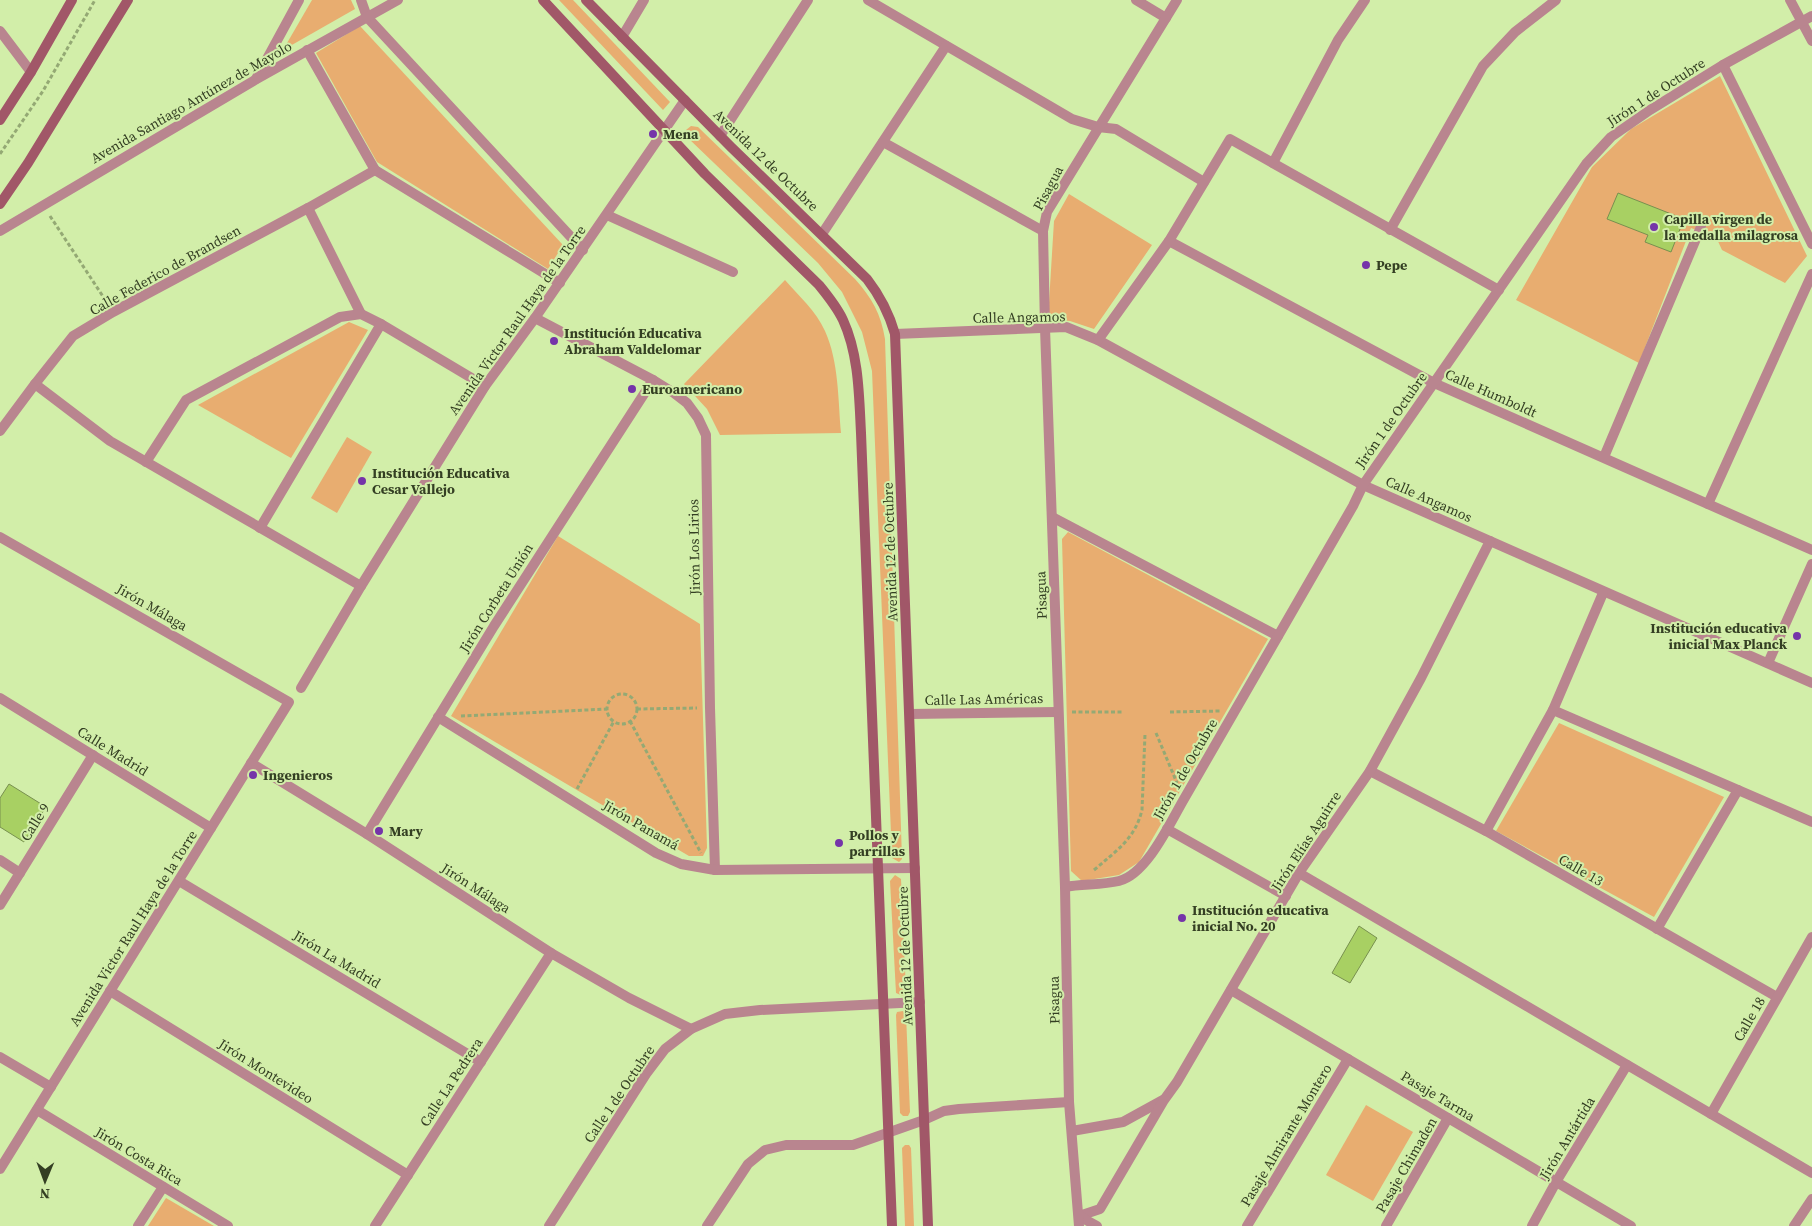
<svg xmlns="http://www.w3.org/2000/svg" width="1812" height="1226" font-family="'Source Serif 4',serif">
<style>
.green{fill:#e8ad70}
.building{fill:#a8d063;stroke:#78904f}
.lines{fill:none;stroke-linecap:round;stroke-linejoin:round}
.path{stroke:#94a974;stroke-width:3;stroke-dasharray:4 2.5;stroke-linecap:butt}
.street{stroke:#b9858f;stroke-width:10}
.secondary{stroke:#a15768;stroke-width:10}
.poi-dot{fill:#7534a9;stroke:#d2eea9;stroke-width:2}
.labels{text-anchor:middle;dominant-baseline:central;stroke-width:4;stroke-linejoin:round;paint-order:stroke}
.street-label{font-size:14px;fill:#343f23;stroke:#d2eea9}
.poi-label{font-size:14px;font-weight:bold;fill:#343f23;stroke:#d2eea9;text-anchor:start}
</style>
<rect width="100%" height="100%" fill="#d2eea9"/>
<g class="green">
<path d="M312,0H351L355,9L283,50Z"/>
<path d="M559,0H573L670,102L663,110Z"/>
<path d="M360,26L563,245L548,269L377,162L316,53Z"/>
<path d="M1720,76L1807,256L1785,283L1722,250L1716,237L1691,228L1639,363L1516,300L1592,167L1631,129Z"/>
<path d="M691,126L698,127L855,279C872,298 881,314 885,339L902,859L899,862L892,858L872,371L862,332L842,292L818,263L688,138L686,130Z"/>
<path d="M1069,194L1152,245L1094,329L1070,321L1048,319L1054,221Z"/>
<path d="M785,280C799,296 816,311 825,331C839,362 838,400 841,433L720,435L707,409L684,384Z"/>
<path d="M349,322L368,330L291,458L198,405Z"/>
<path d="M347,437L372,452L337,513L311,498Z"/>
<path d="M1068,532L1268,639L1139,862L1119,875L1082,881L1071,871L1062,539Z"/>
<path d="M558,536L700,624L707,848L703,856H689L451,716Z"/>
<path d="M1559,723L1724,797L1654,917L1496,831Z"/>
<path d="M895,875L901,879L906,991L903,996L896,993L890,881Z"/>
<path d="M903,1011L906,1014L910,1112L908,1116H903L900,1113L896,1015L897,1012Z"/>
<path d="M1366,1105L1413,1132L1373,1201L1326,1175Z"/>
<path d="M905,1145H909L911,1148L914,1226H905L902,1148Z"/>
<path d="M166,1198L214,1226H148Z"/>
</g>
<g class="building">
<path d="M1618,193L1684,219L1671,252L1645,242L1648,235L1607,219Z"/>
<path d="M9,784L46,807L24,842L0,827V798Z"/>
<path d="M1359,926L1377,938L1350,983L1332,973Z"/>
</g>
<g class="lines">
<g class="path">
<path d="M0,154L43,91L95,0"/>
<path d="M50,216L106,301"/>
<circle cx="622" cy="709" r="15"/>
<path d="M637,709L697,708"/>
<path d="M1072,712H1124"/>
<path d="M1170,712L1220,711"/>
<path d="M461,716L607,709"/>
<path d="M630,721L701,853"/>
<path d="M1156,733L1177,783"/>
<path d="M577,789L614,721"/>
<path d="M1094,870C1116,851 1135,839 1142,810L1145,734"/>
</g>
<g class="street">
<path d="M361,0L367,17L583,250"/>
<path d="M868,0L1072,119L1098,127L1116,129L1204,182"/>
<path d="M1136,0L1166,18"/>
<path d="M1790,0L1812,41"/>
<path d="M0,31L31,72"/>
<path d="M622,37L644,0"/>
<path d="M307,50L375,170L560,283"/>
<path d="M1723,65L1812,244"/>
<path d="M256,79L299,0"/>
<path d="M720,136L808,0"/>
<path d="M883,142L1043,231"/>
<path d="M1273,163L1338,40L1365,0"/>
<path d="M308,208L361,314"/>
<path d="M607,215L733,272"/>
<path d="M1390,230L1483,66L1515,32L1556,0"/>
<path d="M0,231L255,80L398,0"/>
<path d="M822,234L946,46"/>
<path d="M1169,241L1434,383L1812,550"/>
<path d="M535,318L653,380L674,393L687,403L698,418L706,435L710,708L715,870"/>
<path d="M895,334L1066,327L1098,340L1363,485L1812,683"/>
<path d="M1098,340L1169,241L1230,139L1499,290"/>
<path d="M35,384L110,441L361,586"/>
<path d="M0,431L35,384L73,336L113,312L308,208L375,170"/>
<path d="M1604,457L1701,227"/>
<path d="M146,462L186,400L340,317L361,314L381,324L485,386"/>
<path d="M1708,504L1812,274"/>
<path d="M1052,517L1278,636"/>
<path d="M260,528L381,324"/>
<path d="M0,537L289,702L0,1169"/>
<path d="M1768,663L1812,564"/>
<path d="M301,688L361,586L485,386L535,318L685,100"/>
<path d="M0,698L211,828"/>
<path d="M1553,710L1812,822"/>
<path d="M910,714L1058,712"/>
<path d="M438,717L656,853L681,864L715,870L915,868"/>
<path d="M251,763L367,834L551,953L629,998L691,1029"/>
<path d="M1370,771L1486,831L1777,997"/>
<path d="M1167,829L1286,896"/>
<path d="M1486,831L1553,710L1603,593"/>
<path d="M367,834L494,626L653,380"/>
<path d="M0,860L20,873"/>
<path d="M1299,873L1812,1173"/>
<path d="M179,881L481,1062"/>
<path d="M1065,887C1083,884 1102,885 1119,881C1147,874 1170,823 1184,799L1353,506L1363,485L1586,164L1611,137L1650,110L1723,65L1812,16"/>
<path d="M0,905L93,755"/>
<path d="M1657,929L1738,790"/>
<path d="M1231,990L1631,1226"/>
<path d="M110,991L408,1175"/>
<path d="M0,1057L51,1087"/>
<path d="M37,1110L228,1226"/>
<path d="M1711,1114L1812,937"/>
<path d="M1072,1131L1123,1122L1163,1100"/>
<path d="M1079,1216L1100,1209L1164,1100L1177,1082L1299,873L1370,771L1421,678L1490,541"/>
<path d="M1079,1216L1097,1226"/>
<path d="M138,1226L163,1187"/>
<path d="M375,1226L551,953"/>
<path d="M549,1226L646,1074L665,1049L691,1029L725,1014L760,1010L920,1002"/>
<path d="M707,1226L748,1164L765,1150L786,1145H853L924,1120L944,1111L959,1109L1069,1102"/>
<path d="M1079,1226L1069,1102L1065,887L1045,328L1043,231L1047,212L1177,0"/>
<path d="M1247,1226L1348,1059"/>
<path d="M1386,1226L1448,1118"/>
<path d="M1532,1226L1556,1182L1627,1065"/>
<path d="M1794,1226L1812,1199"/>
</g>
<g class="secondary">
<path d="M543,0L705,174L819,285C828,296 837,307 843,320C859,355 859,395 861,433L892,1226"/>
<path d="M586,0L731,147L867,279C881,297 889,313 895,334L928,1226"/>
<path d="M0,120L31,72L72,0"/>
<path d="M0,204L28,163L128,0"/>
</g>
</g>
<g class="poi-dot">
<circle cx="653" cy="134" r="5"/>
<circle cx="1654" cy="227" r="5"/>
<circle cx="1366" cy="265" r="5"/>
<circle cx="554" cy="341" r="5"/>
<circle cx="632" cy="389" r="5"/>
<circle cx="362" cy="481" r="5"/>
<circle cx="1797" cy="636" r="5"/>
<circle cx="253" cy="775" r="5"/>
<circle cx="379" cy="831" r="5"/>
<circle cx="839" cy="843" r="5"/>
<circle cx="1182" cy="918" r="5"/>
</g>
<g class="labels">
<g class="street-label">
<text transform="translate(1656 92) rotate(-33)">Jirón 1 de Octubre</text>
<text transform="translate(191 102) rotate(-30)">Avenida Santiago Antúnez de Mayolo</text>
<text transform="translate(766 160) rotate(44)">Avenida 12 de Octubre</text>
<text transform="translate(1048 188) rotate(-62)">Pisagua</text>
<text transform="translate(165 270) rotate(-29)">Calle Federico de Brandsen</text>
<text transform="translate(1019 317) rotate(-1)">Calle Angamos</text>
<text transform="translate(517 320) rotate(-55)">Avenida Victor Raul Haya de la Torre</text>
<text transform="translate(1491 393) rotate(24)">Calle Humboldt</text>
<text transform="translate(1391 420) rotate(-55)">Jirón 1 de Octubre</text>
<text transform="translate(1429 499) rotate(24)">Calle Angamos</text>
<text transform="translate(694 547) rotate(-91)">Jirón Los Lirios</text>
<text transform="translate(890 552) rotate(-92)">Avenida 12 de Octubre</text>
<text transform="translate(1041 595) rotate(-92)">Pisagua</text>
<text transform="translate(496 598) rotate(-58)">Jirón Corbeta Unión</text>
<text transform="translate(152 607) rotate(30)">Jirón Málaga</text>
<text transform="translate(984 699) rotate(-1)">Calle Las Américas</text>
<text transform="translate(113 751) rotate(32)">Calle Madrid</text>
<text transform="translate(1185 769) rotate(-60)">Jirón 1 de Octubre</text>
<text transform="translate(35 822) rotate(-58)">Calle 9</text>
<text transform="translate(641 825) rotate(30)">Jirón Panamá</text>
<text transform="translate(1306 841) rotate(-57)">Jirón Elías Aguirre</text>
<text transform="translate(1581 870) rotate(30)">Calle 13</text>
<text transform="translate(476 888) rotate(33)">Jirón Málaga</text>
<text transform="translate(133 928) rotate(-58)">Avenida Victor Raul Haya de la Torre</text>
<text transform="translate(905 956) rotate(-92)">Avenida 12 de Octubre</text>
<text transform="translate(337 959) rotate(31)">Jirón La Madrid</text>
<text transform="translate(1054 1000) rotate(-91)">Pisagua</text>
<text transform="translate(1749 1019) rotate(-60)">Calle 18</text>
<text transform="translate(266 1071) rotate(32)">Jirón Montevideo</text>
<text transform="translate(451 1082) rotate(-57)">Calle La Pedrera</text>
<text transform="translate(619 1094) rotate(-56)">Calle 1 de Octubre</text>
<text transform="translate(1438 1096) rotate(31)">Pasaje Tarma</text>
<text transform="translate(1286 1135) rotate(-59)">Pasaje Almirante Montero</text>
<text transform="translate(1567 1138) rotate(-59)">Jirón Antártida</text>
<text transform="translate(139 1156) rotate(31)">Jirón Costa Rica</text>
<text transform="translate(1406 1165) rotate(-60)">Pasaje Chimaden</text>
</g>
<g class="poi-label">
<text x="663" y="134">Mena</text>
<text x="1664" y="219">Capilla virgen de<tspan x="1664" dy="16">la medalla milagrosa</tspan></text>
<text x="1376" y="265">Pepe</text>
<text x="564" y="333">Institución Educativa<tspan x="564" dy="16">Abraham Valdelomar</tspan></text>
<text x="642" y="389">Euroamericano</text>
<text x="372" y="473">Institución Educativa<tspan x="372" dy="16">Cesar Vallejo</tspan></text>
<text x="1787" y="628" text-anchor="end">Institución educativa<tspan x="1787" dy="16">inicial Max Planck</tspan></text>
<text x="263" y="775">Ingenieros</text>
<text x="389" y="831">Mary</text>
<text x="849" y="835">Pollos y<tspan x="849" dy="16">parrillas</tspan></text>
<text x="1192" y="910">Institución educativa<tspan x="1192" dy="16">inicial No. 20</tspan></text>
</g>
</g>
<g transform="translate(45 1181) rotate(181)" stroke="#d2eea9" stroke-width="4" paint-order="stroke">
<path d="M0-4L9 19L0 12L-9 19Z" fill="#343f23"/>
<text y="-8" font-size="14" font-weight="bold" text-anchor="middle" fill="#343f23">N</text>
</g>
</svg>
